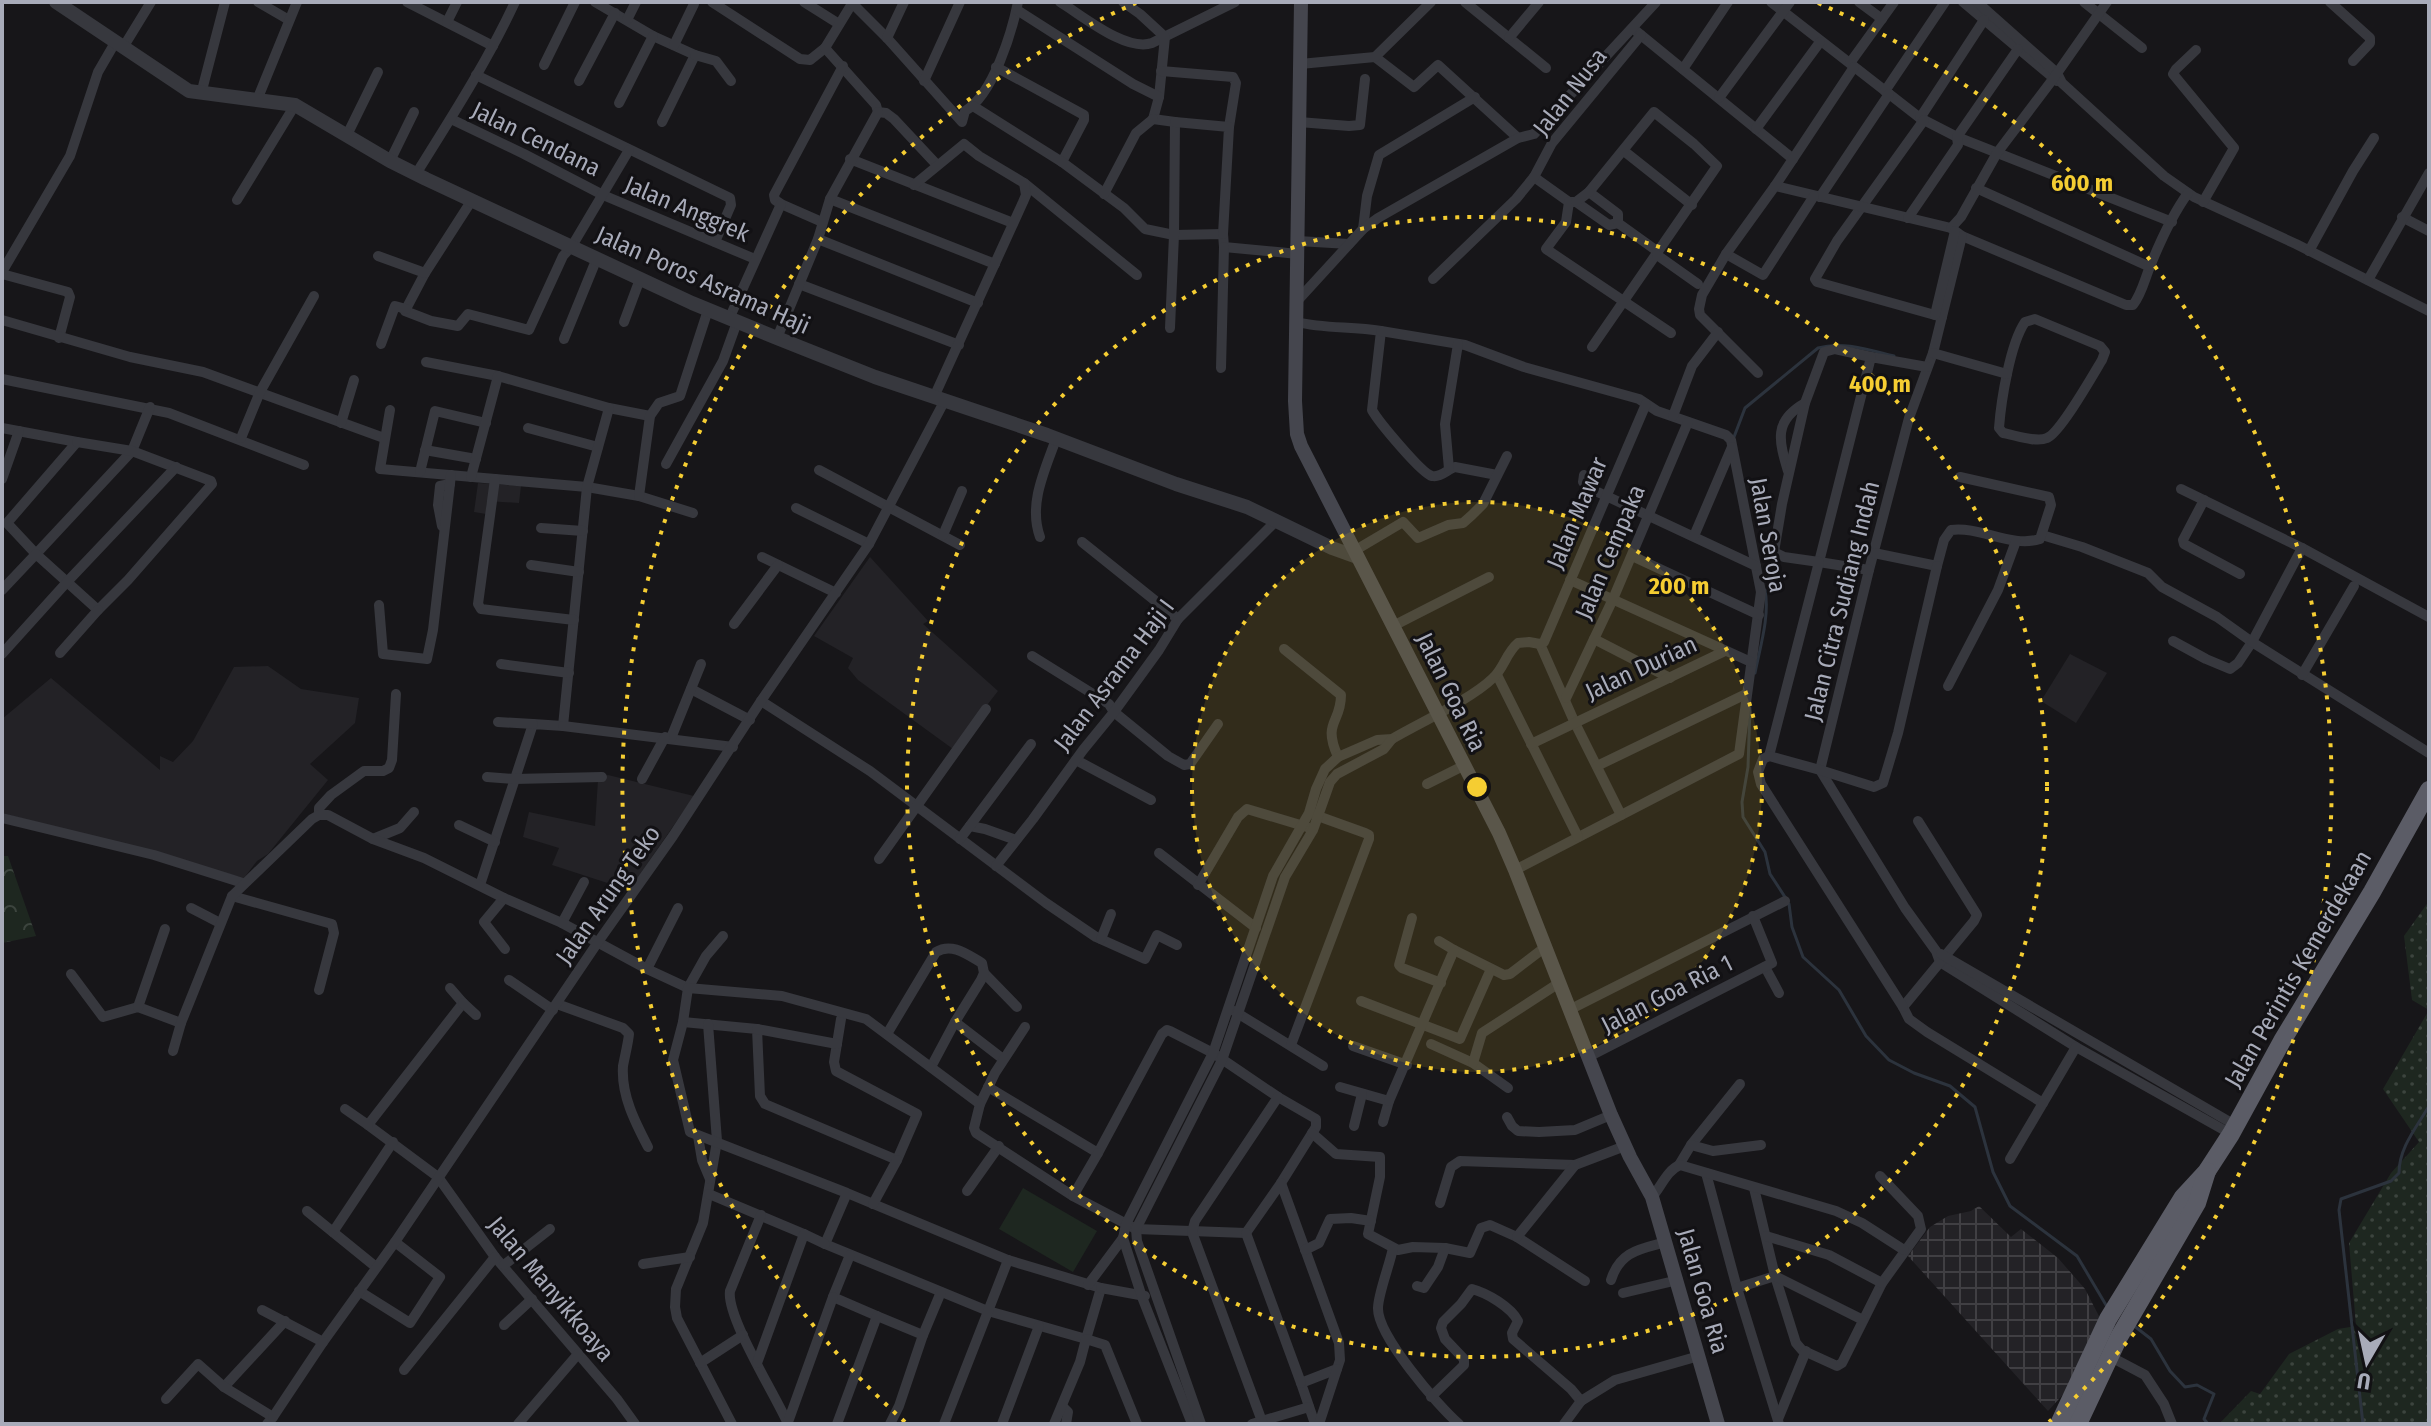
<svg xmlns="http://www.w3.org/2000/svg" width="2431" height="1426" font-family="'Fira Sans Condensed',sans-serif">
<style>
.built{fill:#232226}
.industrial{fill:url(#industrial-grid)}
.grass{fill:url(#grass-dots)}
.forest{fill:url(#forest-crowns)}
.green{fill:#1e2720}
.lines{fill:none;stroke-linecap:round;stroke-linejoin:round}
.stream{stroke:#2c333d;stroke-width:3}
.minor{stroke:#37383e;stroke-width:10}
.tertiary{stroke:#37383e;stroke-width:14}
.secondary{stroke:#45464e;stroke-width:14}
.trunk{stroke:#5b5c66;stroke-width:18}
.ring{fill:none;stroke:#f5cd32;stroke-width:4;stroke-dasharray:4 8}
.labels{text-anchor:middle;dominant-baseline:central;stroke-width:6;stroke-linejoin:round;paint-order:stroke}
.street-label{font-size:24px;fill:#a8abb9;stroke:#121114}
.centre{fill:#f5cd32;stroke:#121114;stroke-width:4}
.ring-label{font-size:24px;text-anchor:middle;font-weight:bold;fill:#f5cd32;stroke:#121114;stroke-width:6;stroke-linejoin:round;paint-order:stroke}
</style>
<defs>
<pattern id="industrial-grid" width="8" height="8" patternUnits="userSpaceOnUse" patternTransform="scale(2)"><rect width="8" height="8" fill="#232226"/><path d="M0 4h8M4 0v8" fill="none" stroke="#403f43"/></pattern>
<pattern id="grass-dots" width="8" height="8" patternUnits="userSpaceOnUse" patternTransform="scale(2)"><rect width="8" height="8" fill="#1e2720"/><path d="M2 2h.1M6 6h.1" fill="none" stroke="#3c443e" stroke-width="1.8" stroke-linecap="round"/></pattern>
<pattern id="forest-crowns" width="20" height="18" patternUnits="userSpaceOnUse" patternTransform="scale(2)"><rect width="20" height="18" fill="#1e2720"/><path d="M2 6a3 3 0 1 1 6 0M12 15a3 3 0 1 1 6 0" fill="none" stroke="#3c443e"/></pattern>
</defs>
<rect width="100%" height="100%" fill="#171619"/>
<g class="built">
<path d="M478,483L521,486L519,503L487,501L486,514L474,512Z"/>
<path d="M870,557L928,621L923,624L998,691L953,749L858,680L848,668L853,658L814,636Z"/>
<path d="M2070,654L2107,673L2076,723L2041,701Z"/>
<path d="M268,666L301,689L359,698L355,723L310,764L328,780L268,854L257,861L244,878L2,813V719L51,678L160,770V756L173,762L193,741L234,667Z"/>
<path d="M608,775L694,796L629,890L552,865L559,848L523,837L529,812L595,826L598,780Z"/>
</g>
<path class="industrial" d="M1979,1206L2011,1237L2021,1229L2058,1258L2085,1289L2101,1320L2068,1389L2048,1411L1908,1256L1930,1227L1948,1216L1971,1211Z"/>
<g class="grass">
<path d="M2429,901V1010L2412,1000L2404,936Z"/>
<path d="M2429,1010V1424H2219L2251,1391L2260,1394L2289,1354L2338,1329L2356,1326L2349,1243L2391,1173L2419,1142L2383,1089Z"/>
</g>
<path class="forest" d="M2,856H8L36,936L2,943Z"/>
<path class="green" d="M1023,1188L1097,1231L1073,1272L999,1229Z"/>
<g class="lines">
<g class="stream">
<path d="M1734,437L1745,408L1818,348C1843,341 1869,350 1894,356"/>
<path d="M1755,673C1760,647 1770,616 1765,590"/>
<path d="M1750,708L1748,767L1742,802L1743,817L1765,852L1770,874L1785,897"/>
<path d="M1789,904L1792,927L1803,957L1839,990L1866,1036L1889,1060L1914,1073L1950,1086L1975,1107L1993,1172L2010,1206L2077,1256L2106,1305"/>
<path d="M2133,1325L2151,1339L2170,1371L2185,1387L2197,1385L2214,1394L2204,1419L2208,1424"/>
<path d="M2363,1424L2339,1210L2341,1199L2391,1181L2399,1173C2399,1148 2416,1128 2429,1106"/>
</g>
<g class="minor">
<path d="M258,2L289,20"/>
<path d="M407,2L493,46"/>
<path d="M595,2L653,36L695,55L662,122"/>
<path d="M712,2L800,59L810,60L825,48"/>
<path d="M804,2L839,24"/>
<path d="M853,2L825,48L876,105L878,112L886,113L894,119L937,165"/>
<path d="M1060,2C1083,16 1126,52 1152,43L1235,2"/>
<path d="M1123,2L1140,14L1165,37L1159,97L1153,119"/>
<path d="M1465,2L1546,68"/>
<path d="M1771,2L1920,118L1957,137L2172,222"/>
<path d="M1859,2L1882,19"/>
<path d="M1963,2L2057,81"/>
<path d="M1977,2L2057,73L2062,83L2164,176L2194,197L2296,244L2429,311"/>
<path d="M2084,2L2142,48"/>
<path d="M2330,2L2370,38V43L2353,61"/>
<path d="M852,3L887,38L962,122L965,111C993,95 1012,32 1018,2"/>
<path d="M1017,10L1133,84L1159,97"/>
<path d="M627,20L636,2"/>
<path d="M447,22L457,2"/>
<path d="M1636,31L1793,159"/>
<path d="M887,38L904,2"/>
<path d="M1509,38L1539,2"/>
<path d="M674,45L694,4"/>
<path d="M124,46L151,2"/>
<path d="M2196,50L2176,69L2173,74L2234,148L2203,202"/>
<path d="M695,55L716,61L731,81"/>
<path d="M1375,57L1414,87L1438,65L1518,138"/>
<path d="M1850,63L1894,2"/>
<path d="M1300,64L1375,57L1431,2"/>
<path d="M544,65L575,2"/>
<path d="M996,67L1084,115V120L1062,162"/>
<path d="M1683,69L1728,2"/>
<path d="M1161,71L1233,77L1236,83L1229,127"/>
<path d="M476,75L730,198L731,205L715,242"/>
<path d="M579,81L615,13"/>
<path d="M924,81L960,2"/>
<path d="M1885,91L1945,2"/>
<path d="M201,94L225,2"/>
<path d="M1719,98L1790,2"/>
<path d="M257,100L297,2"/>
<path d="M619,103L653,36"/>
<path d="M973,106L1062,162L1124,208L1145,229L1174,235L1223,234L1224,247L1298,254"/>
<path d="M1920,118L1984,20"/>
<path d="M451,119L524,154L603,195L755,259"/>
<path d="M1153,119L1175,122L1174,235L1170,328"/>
<path d="M1924,120L1837,241L1815,279L1817,282L1942,317"/>
<path d="M1175,122L1229,127L1223,234"/>
<path d="M1299,122L1349,126L1360,125L1365,79"/>
<path d="M1756,129L1820,42"/>
<path d="M347,135L378,72"/>
<path d="M1624,151L1692,205"/>
<path d="M850,159L1013,223"/>
<path d="M390,161L414,112"/>
<path d="M416,174C451,118 487,62 515,2"/>
<path d="M1534,177L1569,202H1576L1609,225L1618,223"/>
<path d="M914,185L964,144L979,156L1024,183L1137,275"/>
<path d="M1775,186L1951,228L1962,236L2126,305H2133C2141,295 2144,282 2149,269C2159,244 2172,215 2188,193"/>
<path d="M1976,188L2150,267"/>
<path d="M1589,192L1618,214V223L1657,251"/>
<path d="M1104,194L1136,133L1153,119"/>
<path d="M1820,197L1889,94"/>
<path d="M830,199L995,264"/>
<path d="M237,200L295,105"/>
<path d="M472,200L425,273L405,311L431,321L458,326L468,314L529,330L563,256L572,246L629,150"/>
<path d="M1569,202L1566,222L1546,249L1671,333"/>
<path d="M1576,202L1589,192L1654,112L1694,144L1717,166L1592,347"/>
<path d="M2402,217L2429,231"/>
<path d="M1908,218L1958,145L1957,137L2018,49"/>
<path d="M822,222L781,204L775,200L774,195L843,66"/>
<path d="M1951,228L1961,217L1997,153L2053,79L2107,2"/>
<path d="M1363,229L1367,196L1379,155L1475,97"/>
<path d="M1962,236L1933,353L1909,418L1869,570L1820,770L1905,908L1936,951L1940,962L2076,1047L2231,1134"/>
<path d="M818,239L978,303"/>
<path d="M1298,241L1349,244"/>
<path d="M2309,251L2353,171L2374,138"/>
<path d="M1726,254L1763,275L1814,196"/>
<path d="M1657,255L1698,284"/>
<path d="M378,256L425,273"/>
<path d="M2,272L70,156L98,72L116,41"/>
<path d="M2,274L68,292L70,297L59,338"/>
<path d="M1433,279L1516,199L1534,177L1552,143L1641,35"/>
<path d="M2368,280L2429,173"/>
<path d="M799,284L959,345"/>
<path d="M1298,300L1363,229L1378,218L1518,138L1534,134L1656,2"/>
<path d="M1935,315L1955,231"/>
<path d="M729,319L781,204"/>
<path d="M2035,319L2100,346L2105,352L2102,360C2093,375 2060,433 2047,438C2036,443 2015,435 2003,433L1999,428C2001,401 2010,344 2025,322Z"/>
<path d="M2,320L130,357L203,372L384,438"/>
<path d="M624,322L640,279"/>
<path d="M1297,322C1324,329 1353,326 1381,331L1372,410C1378,421 1422,474 1432,476C1440,478 1448,469 1455,467L1497,475"/>
<path d="M1381,331L1465,345L1524,367L1639,399L1657,411L1726,435L1731,440L1761,592L1739,754L1515,870"/>
<path d="M777,338L818,239L830,199L878,112"/>
<path d="M564,339L597,258"/>
<path d="M381,344L395,306L406,309"/>
<path d="M1933,353L2007,374"/>
<path d="M426,362L498,376"/>
<path d="M1221,368L1224,247"/>
<path d="M1758,373L1700,315L1699,309L1702,295L1726,254L1775,186L1854,67"/>
<path d="M2,379L169,413L304,465"/>
<path d="M934,397L1023,202L1026,195L1024,183"/>
<path d="M609,408L650,416"/>
<path d="M390,410L380,469L587,487L639,496L693,513"/>
<path d="M1673,416L1692,366L1718,332"/>
<path d="M341,423L354,380"/>
<path d="M2,428L77,442L7,523L36,554L132,451L150,407"/>
<path d="M528,428L598,447"/>
<path d="M241,438L260,392L314,296"/>
<path d="M425,450L476,459"/>
<path d="M666,464L723,361L737,322"/>
<path d="M1449,469L1445,424L1458,344"/>
<path d="M819,470L960,545"/>
<path d="M1788,471C1779,441 1773,421 1805,403"/>
<path d="M420,472L435,411L486,423"/>
<path d="M1584,475L1583,482L1587,487L1756,566"/>
<path d="M471,477L498,376L609,408L587,487L563,726L533,724L480,885"/>
<path d="M2,479L19,431"/>
<path d="M495,479L478,604L481,609L574,620"/>
<path d="M2181,489L2302,548L2429,617"/>
<path d="M639,496L650,416L659,403L680,396L708,310"/>
<path d="M2204,500L2183,540L2184,544L2240,574"/>
<path d="M796,508L869,544"/>
<path d="M442,526L438,505L440,486L450,484"/>
<path d="M541,528L583,531"/>
<path d="M943,535L962,491"/>
<path d="M2042,535L2082,547L2148,573L2162,587L2217,617L2252,642L2238,663L2230,669L2206,659L2173,641"/>
<path d="M1694,536L1732,447"/>
<path d="M1040,537C1028,504 1045,470 1056,439"/>
<path d="M1082,542L1178,619"/>
<path d="M2302,548L2252,642L2429,753"/>
<path d="M1354,551L1403,522L1418,538L1448,525L1463,523L1472,515L1483,504L1507,456"/>
<path d="M1874,553L1937,566L1944,540L1951,530C1980,526 2011,548 2040,539L2051,505L2049,497L1960,477"/>
<path d="M1632,556L1759,615"/>
<path d="M762,557L836,593"/>
<path d="M531,565L579,572"/>
<path d="M1869,570L1819,562L1871,357L1927,367"/>
<path d="M1570,580L1751,662"/>
<path d="M2,590L36,554L98,610L128,580L212,484L211,481L132,451L77,442"/>
<path d="M379,605L383,654L427,659L433,630L451,475"/>
<path d="M734,624L778,565"/>
<path d="M1393,626L1489,577"/>
<path d="M1594,639L1670,678"/>
<path d="M1540,644L1574,721L1621,815"/>
<path d="M1284,649L1341,695C1341,724 1322,721 1338,757"/>
<path d="M60,653L98,610"/>
<path d="M2,654L67,582L176,467"/>
<path d="M1032,656L1109,704L1114,712L1168,756L1184,765L1190,764L1218,724"/>
<path d="M501,664L569,673"/>
<path d="M1497,675L1578,837"/>
<path d="M2302,675L2354,586"/>
<path d="M1948,686L1998,590L2016,541"/>
<path d="M691,689L750,720"/>
<path d="M1566,698L1613,599L1688,422"/>
<path d="M761,701L870,771L1046,903L1096,937L1145,959L1157,935L1177,945"/>
<path d="M498,722L533,724"/>
<path d="M563,726L733,747"/>
<path d="M671,738L701,664"/>
<path d="M1531,744L1725,651"/>
<path d="M1769,756L1819,562L1784,557L1774,552L1782,504L1805,403L1824,352L1835,349L1871,357"/>
<path d="M1076,760L1151,800"/>
<path d="M1597,766L1746,694"/>
<path d="M487,777L514,779L602,777"/>
<path d="M642,779L665,737"/>
<path d="M1427,784L1463,766"/>
<path d="M319,815V808L331,795L364,771H383L389,768L392,760L396,694"/>
<path d="M2,818L154,855L243,883"/>
<path d="M1918,821L1977,915L1974,921L1903,1007L1909,1019L1927,1032L2043,1103"/>
<path d="M459,825L495,842"/>
<path d="M970,826L985,829L1016,840"/>
<path d="M373,839L400,828L414,812"/>
<path d="M960,839L1031,744"/>
<path d="M1159,853L1256,928"/>
<path d="M879,859L986,709"/>
<path d="M996,866L1033,819L1083,750L1114,712L1159,650L1178,619L1277,520"/>
<path d="M1198,885L1238,817L1247,809L1307,827"/>
<path d="M232,896L332,924L334,933L319,990"/>
<path d="M504,898L484,922L505,949"/>
<path d="M191,908L220,923"/>
<path d="M1412,918L1399,965L1402,968L1441,983"/>
<path d="M562,923L584,882"/>
<path d="M1101,939L1111,914"/>
<path d="M1454,950L1504,975L1510,974L1544,948"/>
<path d="M1941,954L2235,1125"/>
<path d="M1765,967L1779,993"/>
<path d="M647,969L678,908"/>
<path d="M984,973L1017,1007"/>
<path d="M71,974L103,1017L138,1007L181,1023"/>
<path d="M509,980L553,1010"/>
<path d="M450,988L463,1003L368,1125L438,1177L495,1257L617,1399L635,1424"/>
<path d="M1361,1001L1460,1039L1491,969"/>
<path d="M463,1003L476,1015"/>
<path d="M557,1004L623,1028L629,1034C628,1044 625,1055 623,1066C621,1095 635,1122 648,1147"/>
<path d="M138,1007L165,929"/>
<path d="M1903,1007L1761,784L1758,772L1763,759L1769,756L1820,770L1874,787L1883,783L1898,733L1937,566"/>
<path d="M1569,1010L1785,901"/>
<path d="M1234,1011L1323,1066"/>
<path d="M683,1022L757,1029L760,1096L765,1104L897,1160L917,1114L836,1071L834,1062L841,1019"/>
<path d="M955,1022L1003,1059"/>
<path d="M708,1024L717,1141L703,1223L676,1289L675,1307L677,1318L732,1424"/>
<path d="M757,1029L837,1044"/>
<path d="M887,1034L936,952C952,942 968,955 982,963L984,973L981,980L955,1022L931,1067"/>
<path d="M1431,1044L1473,1063L1508,1088"/>
<path d="M1291,1045L1369,839V835L1365,833L1315,815"/>
<path d="M1353,1046L1407,1065"/>
<path d="M173,1051L181,1023L232,896L312,819L319,815H328L373,839L424,858L504,898L562,923L647,969L688,988L706,956L723,936"/>
<path d="M1588,1057L1772,963L1753,916"/>
<path d="M1473,1063L1482,1033L1559,983"/>
<path d="M988,1087L1098,1153L1162,1034L1167,1030L1170,1031L1213,1053L1278,1097L1316,1119V1127L1281,1183"/>
<path d="M1340,1087L1389,1101L1383,1122"/>
<path d="M1389,1101L1454,950L1439,941"/>
<path d="M980,1104L995,1073L1025,1027"/>
<path d="M345,1109L368,1125"/>
<path d="M1507,1117L1512,1126L1518,1131L1539,1132L1575,1130L1611,1115"/>
<path d="M1354,1126L1362,1094"/>
<path d="M1312,1133L1336,1154L1380,1157V1177L1368,1234L1398,1250L1413,1247L1445,1248L1470,1253L1481,1228L1490,1225L1517,1237L1585,1281"/>
<path d="M698,1136L702,1160L710,1179"/>
<path d="M1691,1145L1740,1084"/>
<path d="M2010,1159L2076,1047"/>
<path d="M1679,1165L1691,1145L1713,1151L1761,1145"/>
<path d="M1706,1173L1737,1288L1779,1424"/>
<path d="M1754,1188L1775,1276L1796,1343L1802,1350L1837,1366L1842,1363L1882,1283L1921,1229L1918,1216L1880,1176"/>
<path d="M967,1191L999,1146"/>
<path d="M847,1193L825,1244L988,1311L1086,1339L1101,1288L1008,1260L847,1193L690,1132L673,1060L683,1022L688,988L782,996L866,1019L980,1104L974,1128L976,1133L1073,1196L1136,1229L1246,1233L1281,1183L1339,1343L1340,1360L1337,1369L1301,1383L1315,1424"/>
<path d="M709,1194L804,1234"/>
<path d="M1073,1196L1098,1153"/>
<path d="M1652,1197C1661,1187 1667,1170 1680,1165L1836,1211L1862,1223L1904,1250"/>
<path d="M1440,1203L1451,1167L1460,1161L1575,1165L1625,1146"/>
<path d="M873,1204L897,1160"/>
<path d="M307,1211L376,1267"/>
<path d="M761,1215L730,1291C726,1317 776,1396 788,1424"/>
<path d="M333,1232L393,1142"/>
<path d="M1246,1233L1301,1383"/>
<path d="M1766,1236L1829,1255L1882,1283"/>
<path d="M1517,1237L1575,1165"/>
<path d="M1393,1248C1390,1264 1378,1294 1378,1308C1377,1335 1438,1406 1459,1424"/>
<path d="M1305,1250L1319,1243L1330,1219L1351,1218L1371,1221"/>
<path d="M850,1255L833,1297L877,1316"/>
<path d="M643,1264L690,1257"/>
<path d="M504,1265L550,1229"/>
<path d="M1611,1280C1620,1251 1640,1249 1666,1242"/>
<path d="M1088,1285L1123,1238"/>
<path d="M1417,1286L1424,1288L1438,1267L1445,1248"/>
<path d="M1101,1288L1145,1296"/>
<path d="M1737,1288L1775,1276L1863,1320"/>
<path d="M359,1291L410,1323L440,1277L395,1242"/>
<path d="M1623,1293L1678,1280"/>
<path d="M262,1310L323,1342L395,1242L598,942L673,836L761,701L869,544L945,400"/>
<path d="M504,1325L532,1299"/>
<path d="M2109,1356L2145,1375L2164,1404L2172,1424"/>
<path d="M700,1363L743,1335"/>
<path d="M757,1363L804,1234L825,1244"/>
<path d="M404,1370L495,1257"/>
<path d="M224,1387L285,1321"/>
<path d="M1431,1397L1464,1365V1359L1445,1339L1441,1328L1443,1322L1461,1304L1472,1289C1487,1293 1511,1307 1518,1321L1512,1333L1513,1339L1571,1389L1581,1401L1564,1424"/>
<path d="M166,1399L198,1364L224,1387L273,1417L267,1424"/>
<path d="M1581,1401L1615,1380L1699,1356"/>
<path d="M1062,1406L1068,1412L1066,1424"/>
<path d="M273,1417L323,1342"/>
<path d="M1778,1419L1806,1351"/>
<path d="M788,1422L833,1297"/>
<path d="M518,1424L578,1354"/>
<path d="M837,1424L877,1316L923,1335"/>
<path d="M890,1424L899,1406L923,1335L941,1292"/>
<path d="M944,1424L1008,1260"/>
<path d="M1002,1424L1039,1326"/>
<path d="M1054,1424L1080,1362L1086,1339L1105,1345L1137,1424"/>
<path d="M1192,1424L1142,1297L1123,1238L1126,1224L1213,1053L1273,876L1309,813L1316,789L1325,769L1338,757L1377,740L1392,739C1421,722 1470,700 1493,678C1504,668 1506,653 1518,643L1529,642L1540,644L1544,642L1646,404"/>
<path d="M1201,1424L1137,1241L1136,1229L1222,1060L1285,877L1313,830L1330,782L1337,774L1384,749L1392,739"/>
<path d="M1252,1424L1309,1407"/>
<path d="M1263,1424L1192,1232L1195,1221L1278,1097"/>
<path d="M1319,1424L1337,1369"/>
</g>
<path class="tertiary" d="M56,2L189,91L295,105L390,161L426,179L692,303L777,338L875,377L1047,435L1176,484L1247,507L1332,548L1357,557"/>
<path class="secondary" d="M1301,2L1295,401L1297,434L1301,446L1499,833L1515,870L1611,1115L1630,1157L1652,1197L1718,1424"/>
<g class="trunk">
<path d="M2059,1424L2108,1319L2183,1197L2207,1171L2231,1134L2282,1041L2372,892L2429,790"/>
<path d="M2078,1424L2119,1337L2197,1203L2207,1171"/>
</g>
</g>
<circle cx="1477" cy="787" r="285" fill="#f5cd32" fill-opacity=".12"/>
<g class="ring">
<circle cx="1477" cy="787" r="285"/>
<circle cx="1477" cy="787" r="570"/>
<path d="M905 1422A855 855 0 0 1 1136 3M1818 3A855 855 0 0 1 2049 1422"/>
</g>
<g class="labels">
<g class="street-label">
<text transform="translate(1570 92) rotate(-52)">Jalan Nusa</text>
<text transform="translate(536 139) rotate(26)">Jalan Cendana</text>
<text transform="translate(687 209) rotate(23)">Jalan Anggrek</text>
<text transform="translate(703 280) rotate(24)">Jalan Poros Asrama Haji</text>
<text transform="translate(1577 513) rotate(-67)">Jalan Mawar</text>
<text transform="translate(1768 535) rotate(80)">Jalan Seroja</text>
<text transform="translate(1610 552) rotate(-67)">Jalan Cempaka</text>
<text transform="translate(1842 601) rotate(-76)">Jalan Citra Sudiang Indah</text>
<text transform="translate(1641 668) rotate(-25)">Jalan Durian</text>
<text transform="translate(1114 675) rotate(-53)">Jalan Asrama Haji I</text>
<text transform="translate(1451 692) rotate(64)">Jalan Goa Ria</text>
<text transform="translate(608 895) rotate(-55)">Jalan Arung Teko</text>
<text transform="translate(2298 969) rotate(-60)">Jalan Perintis Kemerdekaan</text>
<text transform="translate(1667 994) rotate(-27)">Jalan Goa Ria 1</text>
<text transform="translate(551 1289) rotate(50)">Jalan Manyikkoaya</text>
<text transform="translate(1703 1291) rotate(74)">Jalan Goa Ria</text>
</g>
</g>
<circle cx="1477" cy="787" r="12" class="centre"/>
<g class="ring-label">
<text x="2082" y="191">600 m</text>
<text x="1880" y="392">400 m</text>
<text x="1679" y="594">200 m</text>
</g>
<rect width="2431" height="1426" fill="none" stroke="#a8abb9" stroke-width="8"/>
<g transform="translate(2367 1362) rotate(189)" stroke="#121114" stroke-width="6" paint-order="stroke">
<path d="M0-6L14 30L0 20L-14 30Z" fill="#a8abb9"/>
<text y="-12" font-size="22" font-weight="bold" text-anchor="middle" fill="#a8abb9">U</text>
</g>
</svg>
